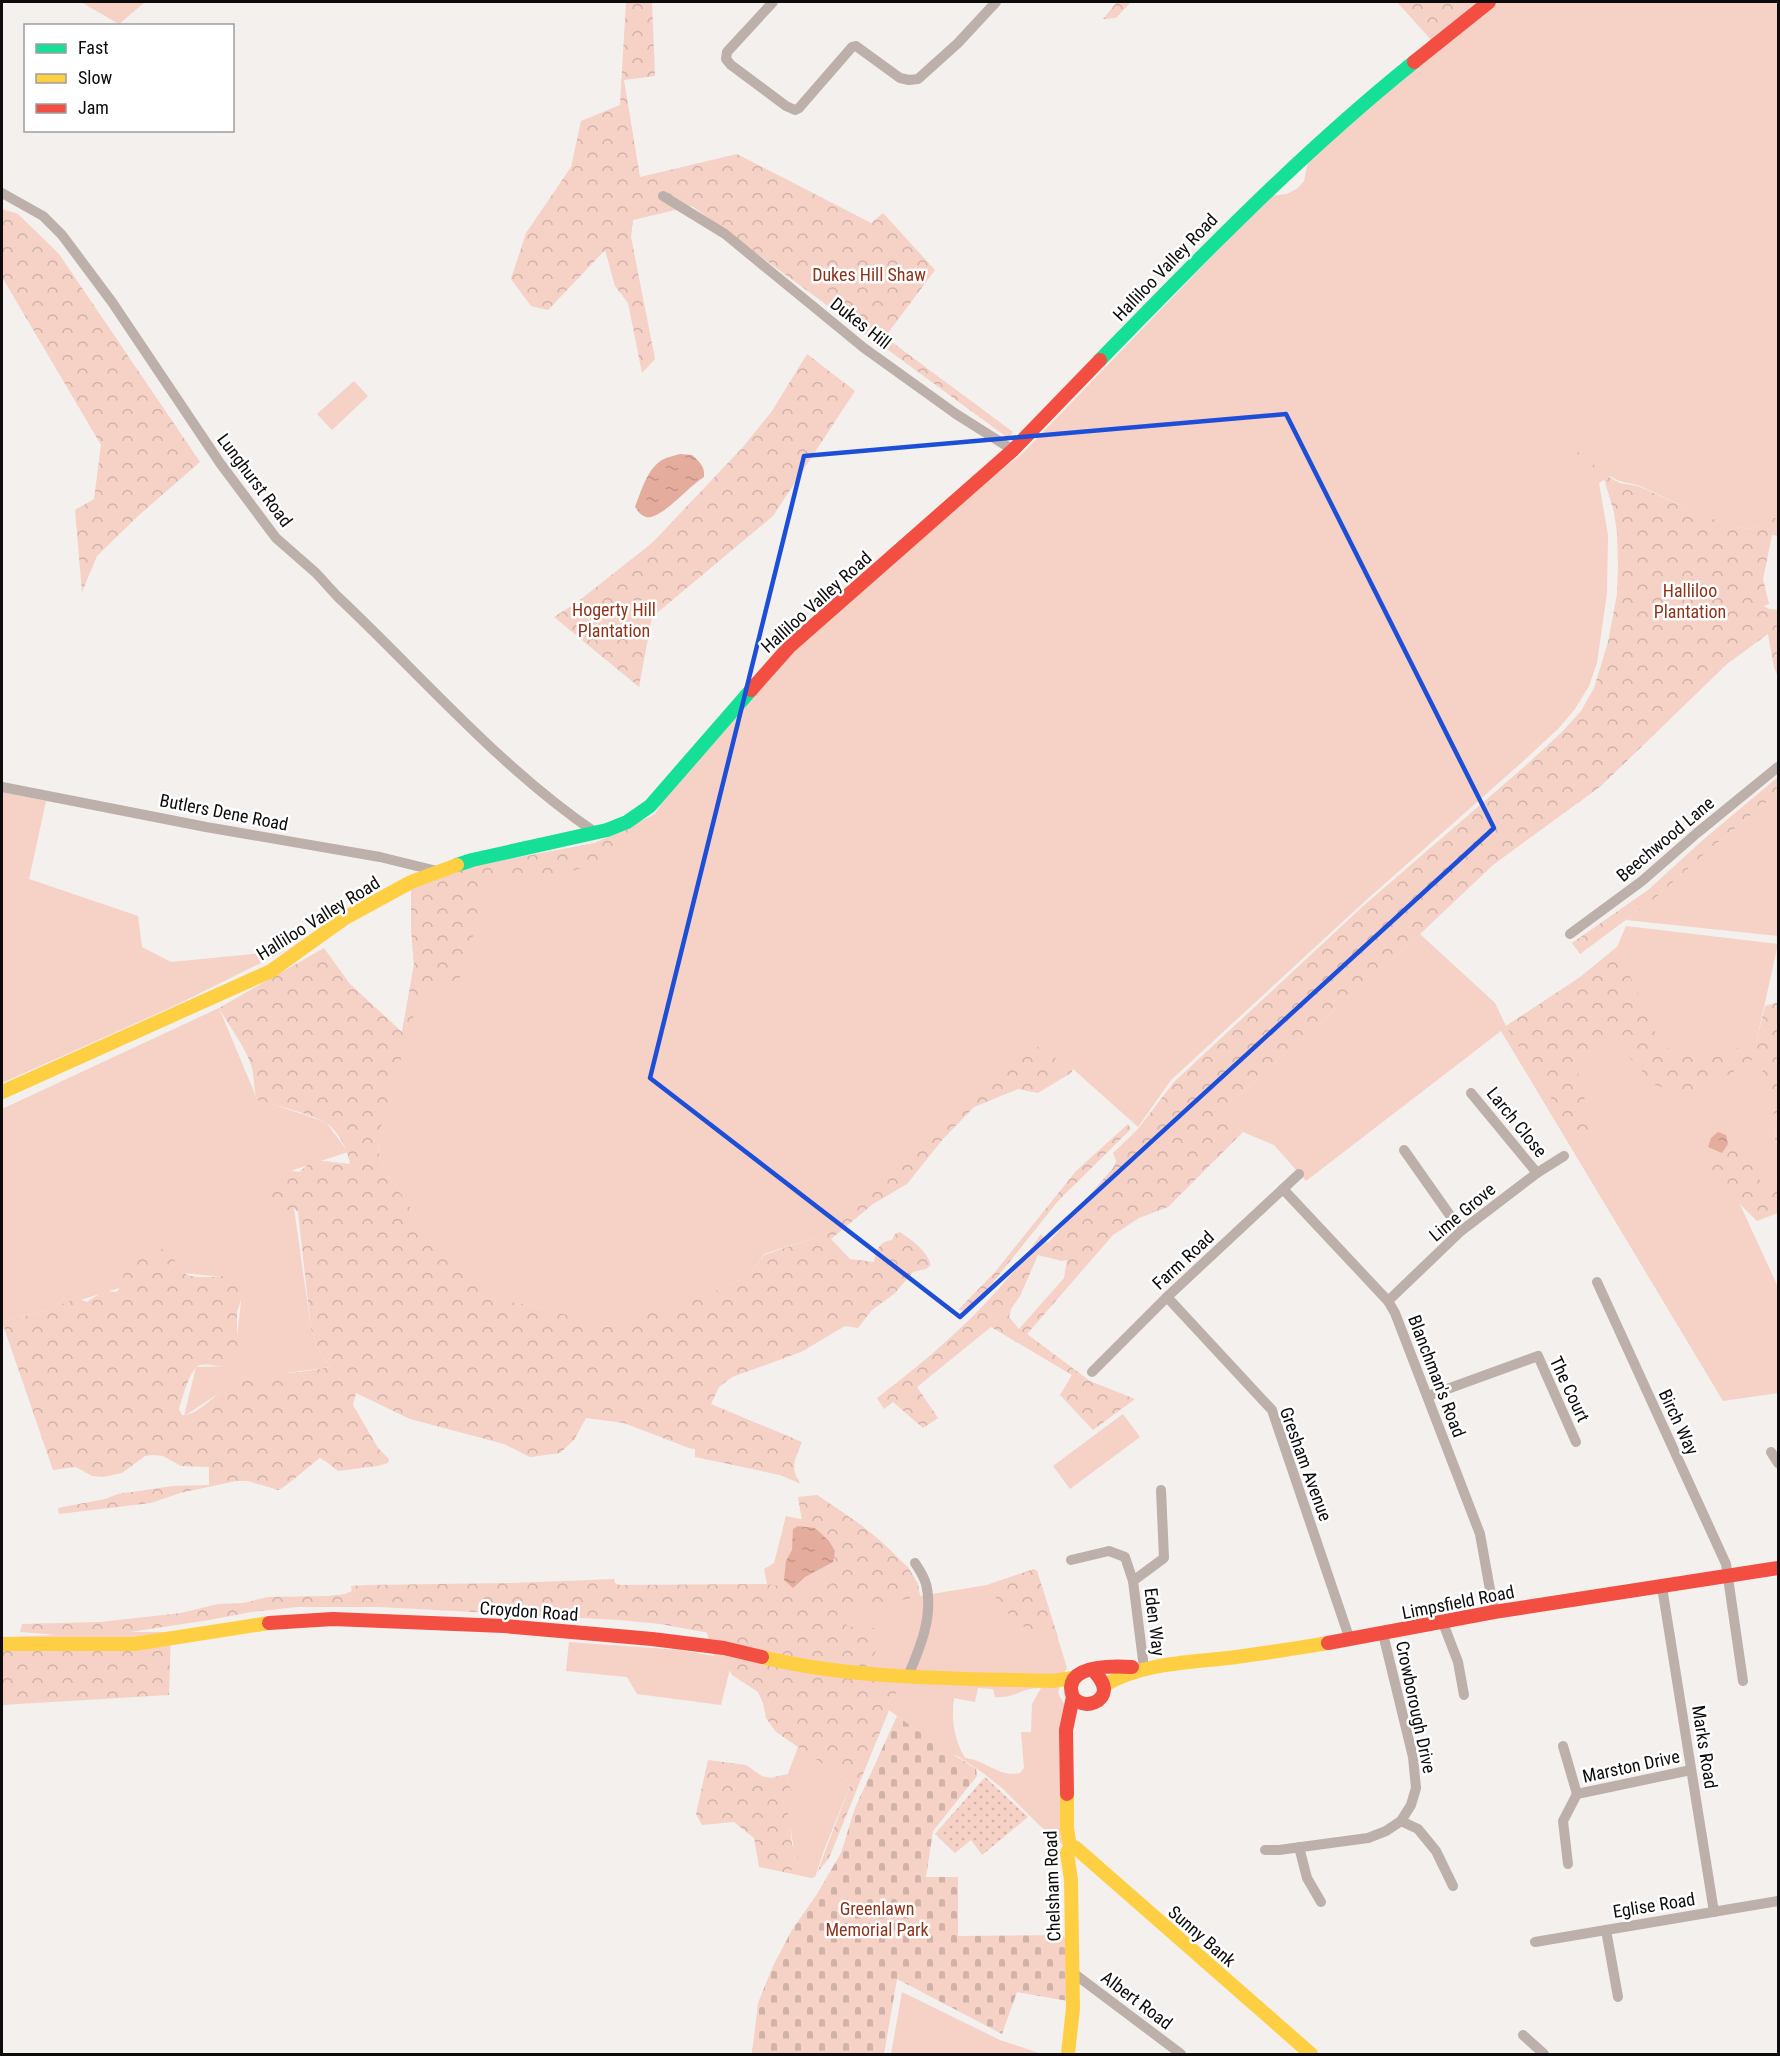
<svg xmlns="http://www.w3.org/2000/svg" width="1780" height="2056" font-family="'Roboto Condensed',sans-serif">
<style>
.green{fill:#f5d1c6;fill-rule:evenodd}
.forest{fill:url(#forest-crowns);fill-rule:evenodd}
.cemetery{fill:url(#cemetery-stones)}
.garden{fill:url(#garden-dots)}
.water{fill:url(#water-ripples)}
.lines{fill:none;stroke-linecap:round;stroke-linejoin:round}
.street{stroke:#bdafaa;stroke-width:10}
.fast{stroke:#16e098;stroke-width:14}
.slow{stroke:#ffcf43;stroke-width:14}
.jam{stroke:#f24e42;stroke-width:14}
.marked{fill:none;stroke:#1d4ed8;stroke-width:4.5;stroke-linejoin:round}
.labels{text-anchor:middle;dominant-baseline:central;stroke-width:5;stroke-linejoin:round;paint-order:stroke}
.street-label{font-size:18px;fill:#0d0b0b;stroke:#fff}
.park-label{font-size:18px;fill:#8e3219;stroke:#fff}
</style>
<defs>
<pattern id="forest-crowns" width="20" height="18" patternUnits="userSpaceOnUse" patternTransform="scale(1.5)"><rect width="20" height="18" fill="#f5d1c6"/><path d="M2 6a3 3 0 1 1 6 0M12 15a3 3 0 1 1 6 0" fill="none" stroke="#d1b2a9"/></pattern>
<pattern id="cemetery-stones" width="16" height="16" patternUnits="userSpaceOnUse" patternTransform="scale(1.5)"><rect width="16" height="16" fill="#f5d1c6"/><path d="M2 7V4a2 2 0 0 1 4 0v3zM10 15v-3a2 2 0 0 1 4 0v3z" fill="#d1b2a9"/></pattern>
<pattern id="garden-dots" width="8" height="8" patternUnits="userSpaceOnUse" patternTransform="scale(1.5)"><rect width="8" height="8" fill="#f5d1c6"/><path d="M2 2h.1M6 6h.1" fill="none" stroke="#d1b2a9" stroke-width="1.8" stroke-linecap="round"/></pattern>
<pattern id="water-ripples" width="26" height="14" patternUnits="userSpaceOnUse" patternTransform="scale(1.5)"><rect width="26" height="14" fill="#e4ac9d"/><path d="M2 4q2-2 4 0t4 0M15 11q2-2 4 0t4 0" fill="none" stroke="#c29386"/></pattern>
</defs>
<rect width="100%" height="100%" fill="#f3f0ee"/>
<g class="green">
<path d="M81,2H145L119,24Z"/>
<path d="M1498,2H1778V519L1773,517C1767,522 1760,527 1753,528C1730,532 1663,496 1640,486C1629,482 1620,483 1610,476L1599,483L1608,535L1607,593L1597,663L1589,686L1575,709L1558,729L1520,764L1363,903L1171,1080L1138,1127L1073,1069L1032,1044L826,1234L764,1254L755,1268L744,1278L721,1289L615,1326L601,1327L543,1308L512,1302L486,1288L439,1244L416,1216L390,1178L379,1157L378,1137L402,1032L414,965L411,928L473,866L595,843L614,835L655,814L662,802L793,652L952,509L1023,453L1270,196L1287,194L1298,188L1304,181L1307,166L1312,157L1340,131Z"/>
<path d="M354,381L368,396L332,430L317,414Z"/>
<path d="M2,792L46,801L29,879L138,916L142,947L171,962L285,951L174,1006L2,1083Z"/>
<path d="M1778,793V936L1626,920L1654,899L1712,847Z"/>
<path d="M1626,926L1778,944L1756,1043L1773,1103L1775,1141L1778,1144V1181L1764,1189L1719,1159L1778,1287V1393L1723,1401L1501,1031L1306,1181L1274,1145L1243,1132L1220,1112L1420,934L1495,1003L1506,1026L1579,978L1617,947Z"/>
<path d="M219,1008L257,1099L326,1122L348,1152L293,1170L267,1196L294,1208L311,1329L320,1353L331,1367L241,1379L184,1416L196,1367L234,1366L241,1301L234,1278L183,1273L122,1287L48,1310L2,1322V1109Z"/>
<path d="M1123,1414L1140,1437L1070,1489L1053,1466Z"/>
<path d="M817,1495C850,1517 912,1556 920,1596L987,1585L1034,1569L1037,1571L1067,1668L1062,1676L1058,1693L1064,1704V1846L1039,1825L1002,1788L983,1773L959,1757L945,1751L889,1710L730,1669L721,1705L637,1694L627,1677L566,1671L569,1642L680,1650L714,1656L707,1633L739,1630L781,1620L767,1584L764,1569L774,1563L786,1516L805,1520ZM978,1688L993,1689L995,1697C1015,1699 1022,1687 1041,1688L1032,1704L1031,1732H1021L1024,1768L1020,1773C999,1778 986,1760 965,1758C954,1739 951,1720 954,1698L975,1702Z"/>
<path d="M798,1747L851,1783L824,1850L815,1877L811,1878L788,1873L797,1865C792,1843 791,1821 783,1801L792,1791L786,1779Z"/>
<path d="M902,1992L1000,2040L1042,2054H891Z"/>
</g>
<g class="forest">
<path d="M626,2H652L655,76L624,80L640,177L737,154L871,223L883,213L935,270L885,337L1013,432L1008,438L692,206L633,220L631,237L655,359L642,373L628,303L615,286L605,250L548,310L531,306L511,279L526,233L571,167L581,121L620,105Z"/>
<path d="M1117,2H1131L1116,18L1103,19Z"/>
<path d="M1397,2H1479L1432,41Z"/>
<path d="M2,209L18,214L59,254L200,462L138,516L97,556L82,592L75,510L94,499L101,445L2,277Z"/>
<path d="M807,354L855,391L773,516L652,617L639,687L554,617L576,603L652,543L743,447L772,411Z"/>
<path d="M1570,445L1576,452L1581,453C1590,461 1608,478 1618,482C1624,485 1633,484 1640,487C1663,496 1731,532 1753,528C1760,527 1767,521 1773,517L1778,519V536L1772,535L1763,579L1769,604L1764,606L1769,609L1778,610V676L1774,668L1768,634L1727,664L1601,786L1493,865L1420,934L1220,1112L1243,1132L1168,1207L1139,1218L1113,1235L1027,1334L1090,1381L1135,1399L1093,1430L1060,1395L1072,1375L991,1327L917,1387L938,1418L923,1428L893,1402L884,1409L877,1398C939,1351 998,1299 1041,1234L1048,1243L1113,1168L1116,1161L1113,1153L1137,1130L1174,1082L1362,907L1524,767L1561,733L1581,711L1594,688L1608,642L1617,594L1618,564L1617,534L1614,512L1604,479L1599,472L1569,447ZM1038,1255L1062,1261L1067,1260L1064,1278L1019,1329L1009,1317L1011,1309L1020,1296Z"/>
<path d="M1778,777V793L1712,847L1654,899L1580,954L1572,943L1648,890L1704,839Z"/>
<path d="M645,819L647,822C634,835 620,850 604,859C563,879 527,877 483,874L475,928L463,976L419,997L378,1137L379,1157L390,1178L416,1216L439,1244L486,1288L512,1302L543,1308L607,1327L721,1289L744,1278L755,1268L764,1255L825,1234L1032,1043L1073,1069L1071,1073L1038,1093L1018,1089L974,1107L943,1139L907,1184L873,1204L831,1239L850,1259L874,1262C876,1251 878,1242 892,1240L895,1234L900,1232C913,1241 926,1250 931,1265L926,1269L913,1272L894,1294L872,1310L858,1328L845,1326L801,1352L732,1377L719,1387L711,1404L802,1442C795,1459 789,1468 801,1484L780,1475L695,1457V1449L689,1448L624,1423L586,1418L574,1440L560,1453L530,1457L504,1444L410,1419L356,1393L353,1405L378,1448L389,1459L388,1463L377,1466L338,1471L328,1463L320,1458C311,1464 284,1489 278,1490L248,1481H236L180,1493L151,1503L59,1514L58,1508L105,1499L118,1494L173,1486L209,1485V1467L181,1466L163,1456L152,1455L145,1456L122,1473L103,1477L92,1476L76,1467L53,1470L2,1322L48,1310L77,1298L87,1302L104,1291L117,1292C126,1281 121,1259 139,1255C142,1254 146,1256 149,1255C154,1254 157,1250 162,1249C174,1253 175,1266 184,1273C193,1280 218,1276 230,1276C236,1279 239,1285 241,1291C243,1300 238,1306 237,1314C236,1333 241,1349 234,1366L230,1368C222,1367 209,1363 200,1365C190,1367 182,1400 179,1409L182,1415C196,1418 220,1389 235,1382C251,1373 272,1374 289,1373C303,1372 317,1369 331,1367L320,1353L311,1329L298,1212L294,1208L285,1211L278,1202L269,1200L267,1196L273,1183L287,1170L299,1172L314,1160L350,1164C348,1150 339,1133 328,1124C319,1116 271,1104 257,1100C253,1087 255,1075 250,1062C243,1044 229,1026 219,1008L324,948L350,984L402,1032L414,965L411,928V889L473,866L595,843Z"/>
<path d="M1617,947L1658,1039L1677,1056L1719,1053L1756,1043L1765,1006L1778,1002V1144L1775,1141L1773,1103L1758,1056L1695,1096L1655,1085L1614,1041L1575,1061L1592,1128L1576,1138L1506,1026L1579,978Z"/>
<path d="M1128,1124L1131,1129L1058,1201L983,1295L965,1311L958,1310L995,1272L1076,1171Z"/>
<path d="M1726,1130L1750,1152L1763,1189L1778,1181V1213L1757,1221L1709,1174Z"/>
<path d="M817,1495L861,1525L908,1567L918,1584L920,1596L837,1615C846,1631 861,1628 877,1628L884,1634L871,1661L873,1680L885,1686L898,1688L829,1858L817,1873L851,1783L776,1732L766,1718L763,1703L758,1692L732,1675L729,1669L731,1637L660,1624L619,1620L379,1607H298L251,1612L209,1620L130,1632H171L169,1695L2,1705V1637L58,1635L20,1632L22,1624L100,1622L181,1613L218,1604L243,1603L268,1597L328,1596L345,1594L352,1591L351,1586L366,1585L512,1583L614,1579L615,1583L620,1585L767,1584L786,1587L804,1594L831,1584L834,1570L828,1555L811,1542L802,1521L798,1497Z"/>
<path d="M1034,1569L1037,1571L1058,1637C1018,1632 1009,1617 987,1585Z"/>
<path d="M708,1760L746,1765L762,1776L770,1778L788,1774L786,1779L792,1791L783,1801L789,1816L792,1845L798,1853L797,1865L788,1873L759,1867L754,1838L734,1822L702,1825L696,1814Z"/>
</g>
<path class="cemetery" d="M897,1716C923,1735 949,1752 976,1769L977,1776L933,1831L926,1877H958V1936L1061,1935L1066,1938L1068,2001L1017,1992L1002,2034L897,1979L884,2054H752L758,2003L773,1966L792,1930L817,1894L841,1853L855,1808Z"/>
<path class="garden" d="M985,1777L1028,1817L982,1855L971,1840L955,1853L935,1834Z"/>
<g class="water">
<path d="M680,454L692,455C700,462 705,467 704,477C690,485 660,521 646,517C640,515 638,511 635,507C641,492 647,469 662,460C667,457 674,456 680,454Z"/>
<path d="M1718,1132L1726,1135L1728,1144L1722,1153L1708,1147L1711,1138Z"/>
<path d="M798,1526L815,1528L829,1541L835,1551L833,1562L805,1577L793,1588L784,1580L786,1561L792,1550L793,1529Z"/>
</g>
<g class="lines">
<g class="street">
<path d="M773,2L727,52L726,59L731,65L786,106L795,110L799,108L852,47L856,46L900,78L909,80L918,79L958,43L996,2"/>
<path d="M2,193L43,216L62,235L112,302L220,463L276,538L316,573L337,596C422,676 499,767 596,833"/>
<path d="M663,196L725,234L864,348L956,414L1013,450"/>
<path d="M2,787L206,827L380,857L437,871"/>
<path d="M1570,934L1642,881L1697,833L1778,767"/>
<path d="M1471,1093L1537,1173"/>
<path d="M1404,1150L1461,1231"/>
<path d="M1283,1189L1388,1301L1395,1313L1480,1534L1494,1612"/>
<path d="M1597,1282L1726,1564L1743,1681"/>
<path d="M1167,1297L1272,1410L1350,1640"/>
<path d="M1388,1301L1461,1231L1537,1173L1564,1156"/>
<path d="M1092,1372L1167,1297L1299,1174"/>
<path d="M1428,1396L1538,1356L1576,1442"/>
<path d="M1771,1452L1778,1463"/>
<path d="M1071,1560L1109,1551L1125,1557L1133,1581"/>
<path d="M1662,1587L1714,1912"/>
<path d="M1443,1623L1458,1662L1464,1695"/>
<path d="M1144,1668L1133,1581L1164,1558L1161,1490"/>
<path d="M908,1676C920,1648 934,1615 926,1584C924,1577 919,1569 915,1563"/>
<path d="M1563,1746L1577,1794"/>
<path d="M1401,1821L1418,1829L1436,1851L1453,1886"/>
<path d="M1299,1847L1307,1878L1321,1902"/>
<path d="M1265,1850H1279L1368,1838L1386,1831L1401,1821L1411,1805L1416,1788L1413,1757L1383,1634"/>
<path d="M1568,1864L1563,1821L1577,1794L1691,1770"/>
<path d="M1606,1930L1618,1997"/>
<path d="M1535,1942L1778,1901"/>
<path d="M1072,1972L1181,2054"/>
<path d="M1523,2035L1544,2054"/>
</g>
<g class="fast">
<path d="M1100,360C1201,256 1301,153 1414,62"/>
<path d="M457,865L472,860L607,830L627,822L650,806L751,690"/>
</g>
<g class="slow">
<path d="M2,1092L271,971L345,918L411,882L457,865"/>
<path d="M2,1644H134L269,1623"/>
<path d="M762,1657C856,1680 955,1678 1052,1681L1073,1678"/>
<path d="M1105,1685C1144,1662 1191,1663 1236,1657C1267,1653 1297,1648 1328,1643"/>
<path d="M1067,1794V1829L1070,1846L1067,1853L1071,1880L1073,2008L1068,2054"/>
<path d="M1070,1846L1076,1848L1311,2054"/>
</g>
<g class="jam">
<path d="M1414,62L1489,2"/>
<path d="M751,690L789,647L1013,450L1100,360"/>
<path d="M269,1623L333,1619L504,1626L652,1639L724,1648L762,1657"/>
<path d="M1328,1643L1494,1612L1778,1568"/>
<path d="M1093,1670C1098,1676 1104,1682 1104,1690C1103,1702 1088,1707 1079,1702C1073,1700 1071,1693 1071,1687C1073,1664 1116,1666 1132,1667"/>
<path d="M1067,1794L1066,1730L1073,1697"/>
</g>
</g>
<path class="marked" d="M1286,414L1494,828L960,1317L650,1078L804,456Z"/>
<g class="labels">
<g class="street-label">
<text transform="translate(1165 267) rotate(-46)">Halliloo Valley Road</text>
<text transform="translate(861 323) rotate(38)">Dukes Hill</text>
<text transform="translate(255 480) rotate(53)">Lunghurst Road</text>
<text transform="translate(816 602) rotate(-42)">Halliloo Valley Road</text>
<text transform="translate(224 812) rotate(11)">Butlers Dene Road</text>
<text transform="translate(1665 839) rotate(-40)">Beechwood Lane</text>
<text transform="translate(318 918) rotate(-32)">Halliloo Valley Road</text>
<text transform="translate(1517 1122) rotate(51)">Larch Close</text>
<text transform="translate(1462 1212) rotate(-40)">Lime Grove</text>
<text transform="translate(1183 1260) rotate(-43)">Farm Road</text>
<text transform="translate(1437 1376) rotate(69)">Blanchman's Road</text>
<text transform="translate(1570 1389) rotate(65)">The Court</text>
<text transform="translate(1679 1422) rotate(65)">Birch Way</text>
<text transform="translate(1306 1464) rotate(70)">Gresham Avenue</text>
<text transform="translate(1458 1602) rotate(-11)">Limpsfield Road</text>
<text transform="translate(529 1611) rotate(4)">Croydon Road</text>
<text transform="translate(1155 1622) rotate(83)">Eden Way</text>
<text transform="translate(1416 1707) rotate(78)">Crowborough Drive</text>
<text transform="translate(1705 1747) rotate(81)">Marks Road</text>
<text transform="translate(1631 1766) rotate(-12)">Marston Drive</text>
<text transform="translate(1052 1886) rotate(-92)">Chelsham Road</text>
<text transform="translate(1654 1905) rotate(-9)">Eglise Road</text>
<text transform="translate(1202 1936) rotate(41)">Sunny Bank</text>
<text transform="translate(1137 2000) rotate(37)">Albert Road</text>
</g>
<g class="park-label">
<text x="869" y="274">Dukes Hill Shaw</text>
<text x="1690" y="590">Halliloo<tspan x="1690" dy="21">Plantation</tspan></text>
<text x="614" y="609">Hogerty Hill<tspan x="614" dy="21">Plantation</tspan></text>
<text x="877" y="1908">Greenlawn<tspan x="877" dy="21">Memorial Park</tspan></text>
</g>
</g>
<rect width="1780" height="2056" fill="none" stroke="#0d0b0b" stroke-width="6"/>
<rect x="24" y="24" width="210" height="108" fill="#ffffff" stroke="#9e9d9d" stroke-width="1.5"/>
<rect x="36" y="44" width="30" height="9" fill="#16e098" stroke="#9e9d9d" stroke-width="1.5"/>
<text x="78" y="54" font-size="18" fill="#0d0b0b">Fast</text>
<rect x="36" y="74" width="30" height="9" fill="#ffcf43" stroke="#9e9d9d" stroke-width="1.5"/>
<text x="78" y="84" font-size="18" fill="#0d0b0b">Slow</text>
<rect x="36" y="104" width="30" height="9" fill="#f24e42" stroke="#9e9d9d" stroke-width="1.5"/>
<text x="78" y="114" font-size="18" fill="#0d0b0b">Jam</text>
</svg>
